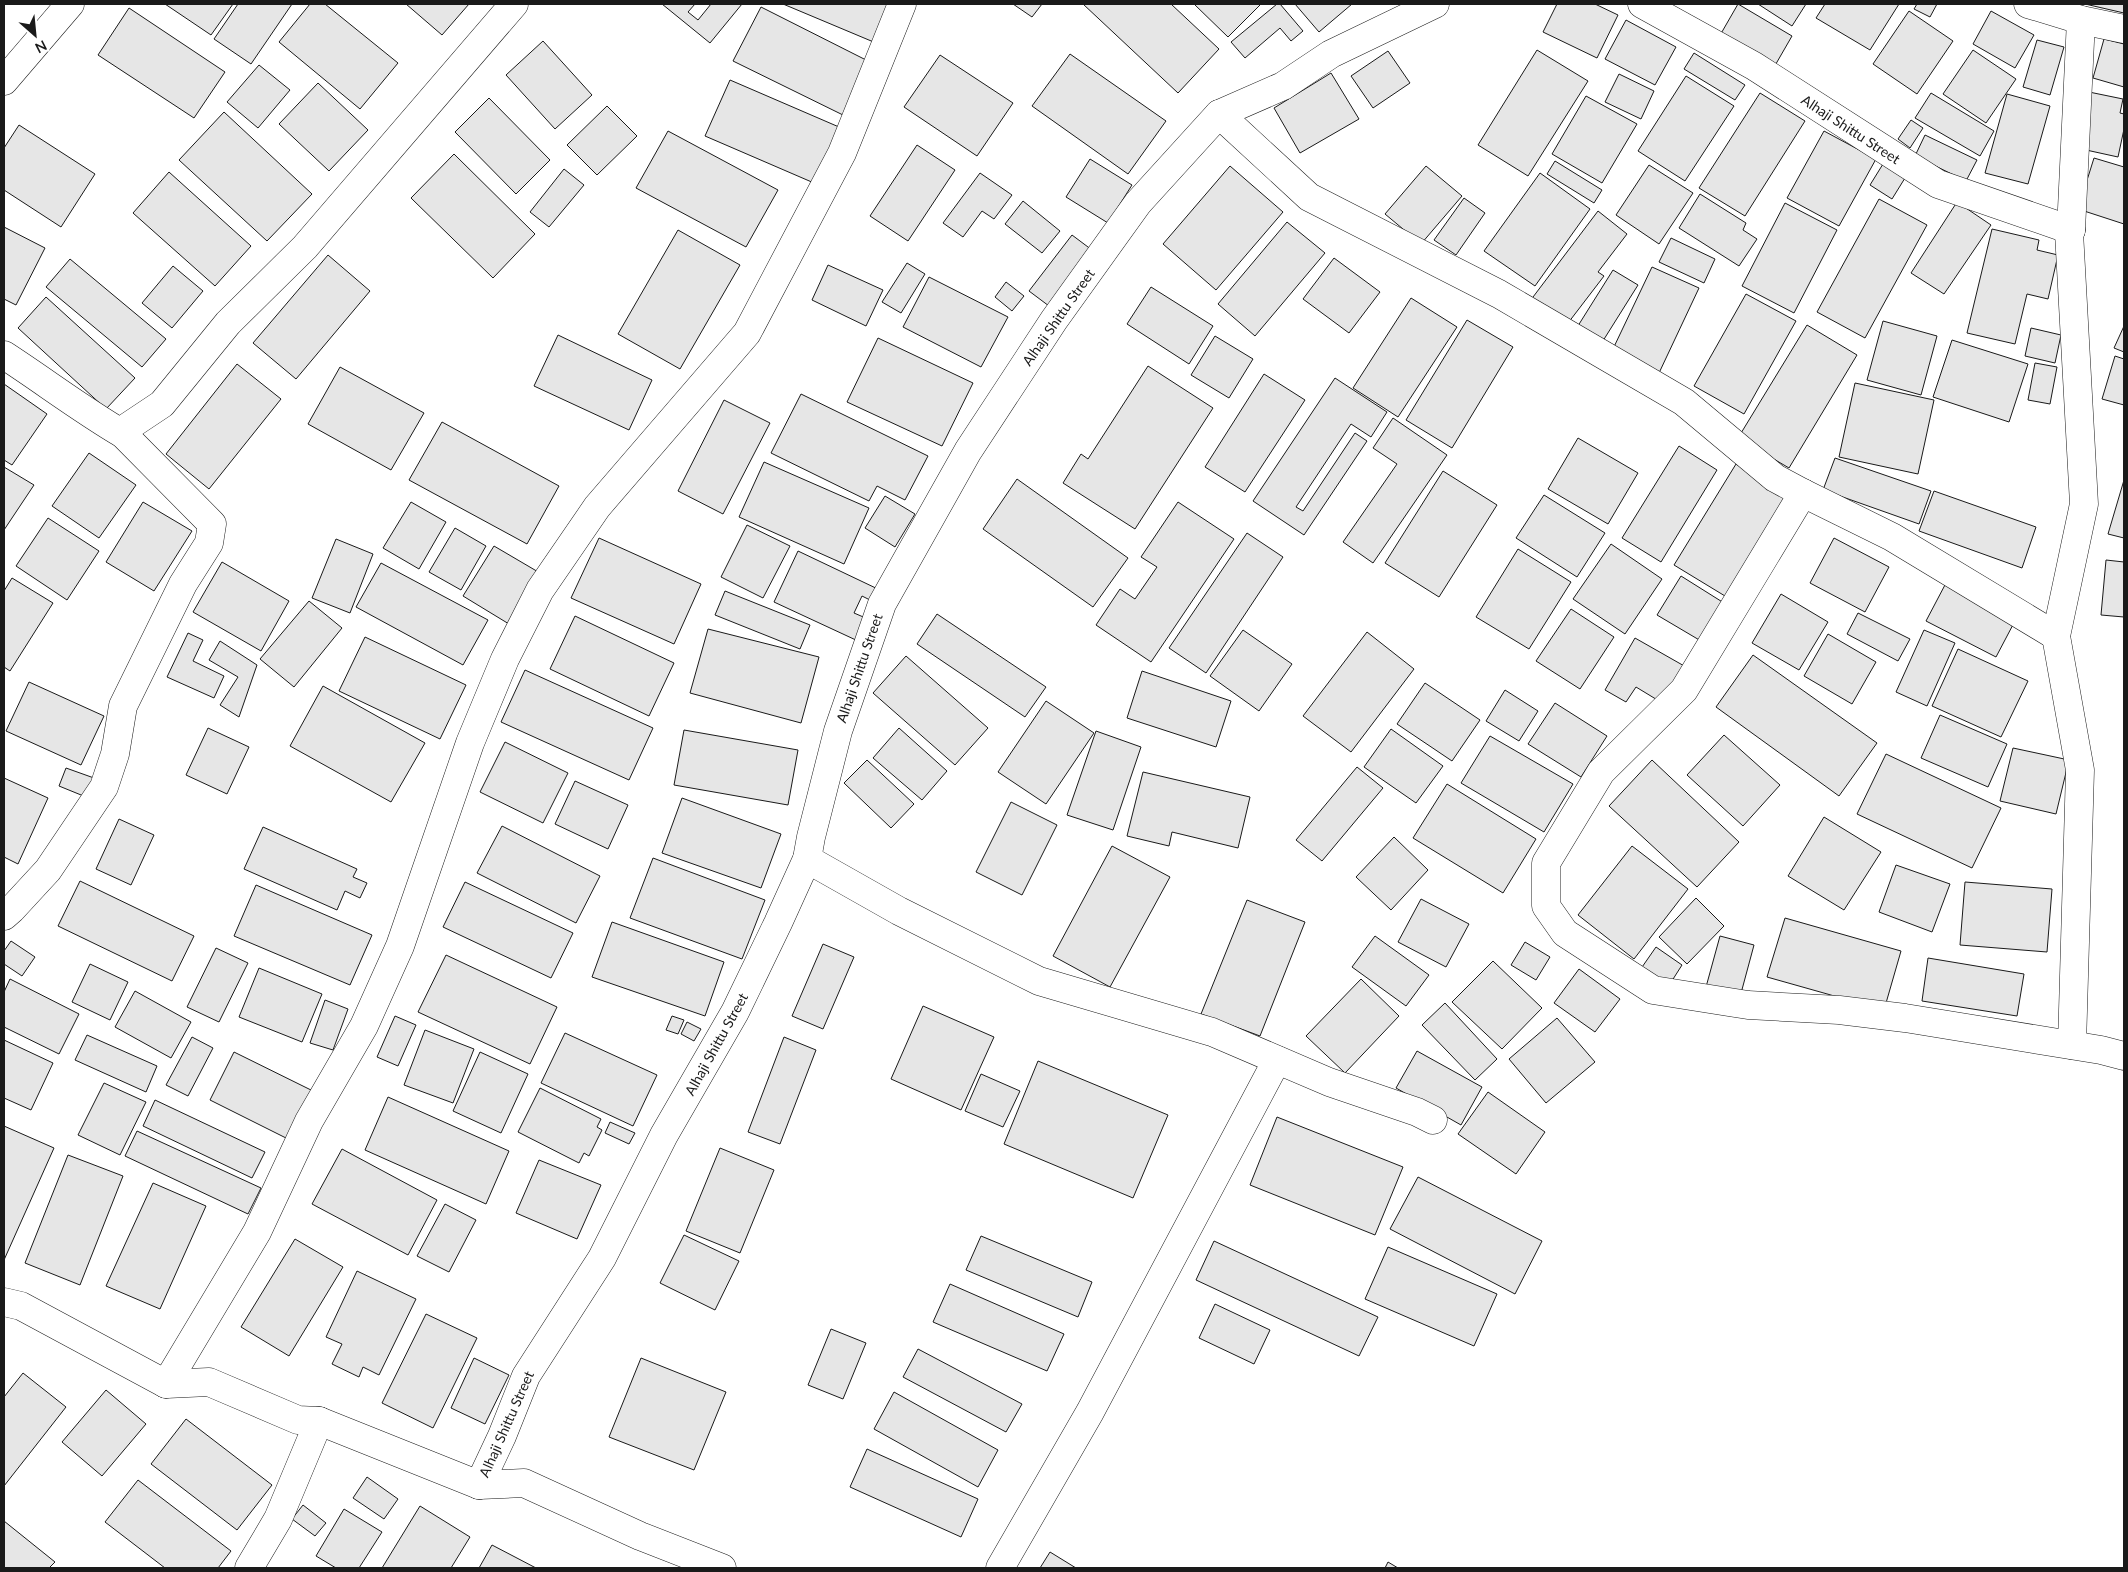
<svg xmlns="http://www.w3.org/2000/svg" width="2128" height="1572" font-family="Lato,sans-serif">
<style>
.building{fill:#e6e6e6;stroke:#1a1a1a}
.lines{fill:none;stroke-linecap:round;stroke-linejoin:round}
.minor-casing{stroke:#1a1a1a;stroke-width:29}
.minor{stroke:#fff;stroke-width:28}
.labels{text-anchor:middle;dominant-baseline:central;stroke-width:4;stroke-linejoin:round;paint-order:stroke}
.street-label{font-size:14px;fill:#1a1a1a;stroke:#fff}
</style>
<rect width="100%" height="100%" fill="#fff"/>
<g class="building">
<path d="M165,4H233L211,35Z"/>
<path d="M238,4H292L251,64L214,39Z"/>
<path d="M310,4H325L398,63L360,109L279,42Z"/>
<path d="M406,4H469L442,35Z"/>
<path d="M662,4H695L688,12L698,20L711,4H742L710,43Z"/>
<path d="M783,4H892L876,43Z"/>
<path d="M1013,4H1042L1032,17Z"/>
<path d="M1083,4H1171L1219,49L1178,93Z"/>
<path d="M1194,4H1261L1228,37Z"/>
<path d="M1277,4H1280L1303,31L1291,41L1280,28L1245,58L1231,42Z"/>
<path d="M1295,4H1352L1319,32Z"/>
<path d="M1557,4H1595L1618,15L1597,58L1543,32Z"/>
<path d="M1738,4L1792,36L1773,69L1719,37Z"/>
<path d="M1758,4H1806L1792,26Z"/>
<path d="M1825,4H1899L1870,50L1816,18Z"/>
<path d="M1917,4H1937L1930,17L1914,9Z"/>
<path d="M2085,4H2124V13Z"/>
<path d="M761,7L870,62L843,115L733,61Z"/>
<path d="M129,8L225,72L194,118L98,55Z"/>
<path d="M1909,11L1953,41L1917,94L1873,64Z"/>
<path d="M1991,11L2034,35L2015,68L1973,44Z"/>
<path d="M1626,20L1676,47L1655,85L1605,59Z"/>
<path d="M2104,39L2124,44V87L2093,78Z"/>
<path d="M2037,40L2064,47L2050,95L2023,87Z"/>
<path d="M543,41L592,95L555,129L506,75Z"/>
<path d="M1537,50L1588,81L1528,176L1478,145Z"/>
<path d="M1973,50L2016,79L1986,123L1943,94Z"/>
<path d="M1388,51L1410,83L1373,108L1351,76Z"/>
<path d="M1694,53L1745,85L1735,100L1684,69Z"/>
<path d="M1070,54L1166,121L1128,174L1032,106Z"/>
<path d="M940,55L1013,103L977,156L904,107Z"/>
<path d="M259,65L290,90L258,128L227,102Z"/>
<path d="M1331,73L1359,119L1300,153L1274,108Z"/>
<path d="M1619,74L1654,91L1641,119L1605,102Z"/>
<path d="M1686,76L1734,106L1685,181L1638,151Z"/>
<path d="M730,80L839,127L814,183L705,136Z"/>
<path d="M318,83L368,130L329,171L279,124Z"/>
<path d="M2089,92L2123,99L2120,113L2124,114V129L2118,157L2077,148Z"/>
<path d="M1760,93L1805,121L1745,216L1699,188Z"/>
<path d="M1931,93L1994,131L1980,156L1915,118Z"/>
<path d="M2007,94L2050,106L2028,184L1985,173Z"/>
<path d="M1586,96L1637,124L1602,183L1552,154Z"/>
<path d="M489,98L550,160L516,194L455,132Z"/>
<path d="M607,106L637,136L597,175L567,145Z"/>
<path d="M224,112L312,194L267,241L179,160Z"/>
<path d="M1911,120L1923,128L1910,148L1898,139Z"/>
<path d="M19,125L95,174L61,227L4,190V148Z"/>
<path d="M668,131L778,190L746,247L636,188Z"/>
<path d="M1824,131L1876,159L1839,226L1787,198Z"/>
<path d="M1925,135L1977,160L1966,181L1915,156Z"/>
<path d="M917,145L955,170L908,241L870,216Z"/>
<path d="M454,154L535,234L493,278L411,198Z"/>
<path d="M2094,158L2124,167V224L2078,209Z"/>
<path d="M1090,159L1132,185L1108,223L1066,197Z"/>
<path d="M1555,161L1602,190L1594,203L1547,174Z"/>
<path d="M1883,164L1905,178L1892,199L1870,185Z"/>
<path d="M1649,165L1693,193L1659,244L1616,215Z"/>
<path d="M1230,166L1283,212L1216,290L1163,244Z"/>
<path d="M1426,166L1462,196L1421,244L1385,214Z"/>
<path d="M564,169L584,185L549,227L530,212Z"/>
<path d="M169,172L251,246L215,286L133,213Z"/>
<path d="M980,173L1012,195L994,219L982,211L963,237L943,223Z"/>
<path d="M1540,173L1590,209L1535,286L1484,251Z"/>
<path d="M1700,194L1746,223L1743,230L1757,239L1739,266L1679,228Z"/>
<path d="M1464,198L1485,213L1456,255L1434,240Z"/>
<path d="M1879,199L1927,225L1865,338L1817,312Z"/>
<path d="M1023,201L1060,231L1042,253L1005,224Z"/>
<path d="M1957,202L1991,225L1944,294L1911,273Z"/>
<path d="M1785,203L1837,230L1794,313L1742,286Z"/>
<path d="M1598,211L1627,234L1598,272L1604,276L1565,327L1530,301Z"/>
<path d="M1287,222L1325,253L1255,336L1218,304Z"/>
<path d="M4,227L45,248L16,305L4,299Z"/>
<path d="M1992,229L2039,240L2037,250L2058,255L2048,299L2027,294L2015,344L1967,333Z"/>
<path d="M678,230L740,265L680,369L618,334Z"/>
<path d="M1072,235L1092,250L1049,306L1029,291Z"/>
<path d="M1671,238L1715,259L1704,283L1659,262Z"/>
<path d="M328,255L370,291L296,379L253,343Z"/>
<path d="M1334,258L1380,292L1349,333L1303,299Z"/>
<path d="M70,259L166,339L142,367L46,287Z"/>
<path d="M907,263L925,274L901,313L882,302Z"/>
<path d="M828,265L883,290L866,326L812,300Z"/>
<path d="M173,266L203,291L172,328L142,303Z"/>
<path d="M1652,267L1699,288L1659,373L1612,351Z"/>
<path d="M1613,270L1638,285L1601,344L1576,329Z"/>
<path d="M929,277L1008,317L981,367L903,327Z"/>
<path d="M1006,282L1024,296L1012,311L995,297Z"/>
<path d="M1151,287L1213,326L1189,364L1127,324Z"/>
<path d="M1746,294L1796,321L1744,414L1694,386Z"/>
<path d="M46,297L135,378L106,409L18,328Z"/>
<path d="M1411,298L1457,327L1398,417L1353,388Z"/>
<path d="M1467,320L1513,347L1452,448L1406,420Z"/>
<path d="M1883,321L1937,336L1921,395L1867,380Z"/>
<path d="M1807,325L1857,355L1789,468L1738,438Z"/>
<path d="M2124,326V352L2114,348Z"/>
<path d="M2031,328L2061,335L2055,363L2025,356Z"/>
<path d="M558,335L652,380L629,430L534,386Z"/>
<path d="M1215,336L1253,359L1229,398L1191,375Z"/>
<path d="M878,338L973,383L942,446L847,402Z"/>
<path d="M1952,340L2028,364L2009,422L1933,397Z"/>
<path d="M2115,356L2124,359V405L2102,399Z"/>
<path d="M2035,363L2057,367L2050,404L2028,400Z"/>
<path d="M237,364L281,399L209,489L166,454Z"/>
<path d="M1148,366L1213,408L1135,529L1063,483L1081,454L1088,459Z"/>
<path d="M340,367L424,413L391,470L308,424Z"/>
<path d="M1264,374L1305,400L1245,492L1205,467Z"/>
<path d="M1335,378L1387,412L1371,437L1351,424L1296,507L1303,511L1355,433L1367,441L1304,535L1253,501Z"/>
<path d="M1855,383L1934,400L1918,474L1839,457Z"/>
<path d="M4,384L47,414L12,465L4,460Z"/>
<path d="M801,394L928,456L905,500L877,486L869,501L771,453Z"/>
<path d="M724,400L770,423L723,514L678,491Z"/>
<path d="M1393,418L1447,455L1373,563L1343,542L1397,464L1373,448Z"/>
<path d="M442,422L559,486L527,544L409,480Z"/>
<path d="M1578,438L1638,473L1608,524L1548,489Z"/>
<path d="M1679,446L1717,470L1661,562L1622,538Z"/>
<path d="M89,453L136,485L99,538L52,506Z"/>
<path d="M1835,458L1931,491L1919,524L1823,490Z"/>
<path d="M764,462L869,508L844,564L739,517Z"/>
<path d="M1736,464L1787,495L1725,596L1674,565Z"/>
<path d="M4,467L34,485L4,530Z"/>
<path d="M1443,471L1497,505L1439,597L1385,563Z"/>
<path d="M1017,479L1128,558L1093,607L983,529Z"/>
<path d="M2124,480V538L2108,534Z"/>
<path d="M1934,491L2036,527L2022,568L1919,531Z"/>
<path d="M1544,495L1605,533L1577,577L1516,538Z"/>
<path d="M885,496L915,514L895,547L865,528Z"/>
<path d="M143,502L192,531L154,591L106,562Z"/>
<path d="M411,502L446,522L419,569L383,548Z"/>
<path d="M1178,502L1234,539L1151,662L1096,625L1120,589L1135,599L1157,567L1141,557Z"/>
<path d="M48,518L99,551L67,600L16,566Z"/>
<path d="M747,525L790,546L763,598L721,577Z"/>
<path d="M455,528L486,546L461,590L429,572Z"/>
<path d="M1247,533L1283,557L1206,673L1169,648Z"/>
<path d="M599,538L701,584L674,644L571,598Z"/>
<path d="M1834,538L1889,567L1865,612L1810,583Z"/>
<path d="M336,539L373,554L350,613L312,598Z"/>
<path d="M1611,544L1662,579L1625,634L1573,599Z"/>
<path d="M494,546L540,573L509,624L463,596Z"/>
<path d="M1518,549L1571,582L1529,649L1476,617Z"/>
<path d="M798,551L882,591L876,603L862,596L854,613L868,619L858,641L774,602Z"/>
<path d="M2106,560L2124,562V617L2101,615Z"/>
<path d="M222,562L289,601L261,651L193,612Z"/>
<path d="M381,563L488,620L463,665L356,607Z"/>
<path d="M1681,576L1724,603L1701,641L1657,615Z"/>
<path d="M12,578L53,603L10,671L4,667V591Z"/>
<path d="M1946,583L2016,619L1996,657L1926,621Z"/>
<path d="M725,591L810,625L800,649L715,615Z"/>
<path d="M1781,594L1828,622L1799,670L1752,643Z"/>
<path d="M309,601L342,628L294,687L260,659Z"/>
<path d="M1571,609L1614,637L1580,689L1536,661Z"/>
<path d="M1858,613L1910,639L1898,661L1847,634Z"/>
<path d="M937,614L1046,687L1025,717L917,644Z"/>
<path d="M575,616L674,663L649,716L550,669Z"/>
<path d="M708,629L819,657L801,723L690,693Z"/>
<path d="M1243,630L1292,664L1259,711L1210,676Z"/>
<path d="M1924,630L1955,643L1927,706L1896,692Z"/>
<path d="M1367,632L1414,669L1351,752L1303,716Z"/>
<path d="M188,633L203,640L193,661L224,676L214,698L167,677Z"/>
<path d="M1828,634L1876,662L1852,704L1804,676Z"/>
<path d="M365,637L466,685L440,739L339,691Z"/>
<path d="M1635,638L1686,667L1664,704L1636,687L1626,702L1605,690Z"/>
<path d="M220,641L257,665L239,717L220,705L238,677L209,660Z"/>
<path d="M1958,649L2028,681L2001,737L1932,706Z"/>
<path d="M1753,655L1877,743L1839,796L1716,707Z"/>
<path d="M906,656L988,728L955,765L873,693Z"/>
<path d="M525,670L653,728L629,780L501,722Z"/>
<path d="M1142,671L1231,701L1216,747L1127,718Z"/>
<path d="M29,682L104,716L81,765L6,731Z"/>
<path d="M1425,683L1480,720L1452,761L1397,724Z"/>
<path d="M323,686L425,743L391,802L290,746Z"/>
<path d="M1505,690L1538,711L1519,741L1486,721Z"/>
<path d="M1046,701L1094,733L1046,804L998,772Z"/>
<path d="M1555,703L1607,736L1581,777L1528,744Z"/>
<path d="M1940,715L2007,744L1988,787L1921,758Z"/>
<path d="M208,728L249,747L227,794L186,775Z"/>
<path d="M899,728L947,771L922,800L873,758Z"/>
<path d="M1391,729L1443,766L1416,803L1364,767Z"/>
<path d="M684,730L798,750L788,805L674,785Z"/>
<path d="M1096,731L1141,747L1113,830L1067,815Z"/>
<path d="M1724,735L1780,785L1743,826L1687,775Z"/>
<path d="M1490,736L1573,784L1544,832L1461,783Z"/>
<path d="M505,742L568,773L543,823L480,792Z"/>
<path d="M2013,748L2069,760L2056,814L2000,801Z"/>
<path d="M1886,754L2001,808L1972,868L1857,814Z"/>
<path d="M867,760L914,804L891,828L844,783Z"/>
<path d="M1652,760L1739,842L1697,887L1609,806Z"/>
<path d="M1357,767L1383,788L1322,861L1296,840Z"/>
<path d="M66,768L94,778L86,797L59,786Z"/>
<path d="M1143,772L1250,797L1238,848L1172,832L1169,846L1127,836Z"/>
<path d="M4,778L48,798L18,864L4,857Z"/>
<path d="M575,781L628,805L608,849L555,824Z"/>
<path d="M1447,784L1536,839L1503,893L1413,838Z"/>
<path d="M682,798L781,834L761,888L662,853Z"/>
<path d="M1011,802L1057,825L1022,895L976,872Z"/>
<path d="M1824,817L1881,852L1844,910L1788,876Z"/>
<path d="M119,819L154,835L131,885L96,869Z"/>
<path d="M502,826L600,876L576,923L477,873Z"/>
<path d="M263,827L357,869L353,877L367,883L360,898L345,891L337,910L244,869Z"/>
<path d="M1394,837L1428,870L1391,910L1356,877Z"/>
<path d="M1112,846L1170,877L1110,987L1053,956Z"/>
<path d="M1632,846L1688,889L1634,959L1578,915Z"/>
<path d="M653,858L765,900L742,959L630,918Z"/>
<path d="M1896,865L1950,884L1932,932L1879,912Z"/>
<path d="M80,881L194,936L172,981L58,926Z"/>
<path d="M465,882L573,933L551,978L443,927Z"/>
<path d="M1965,882L2052,889L2047,952L1960,945Z"/>
<path d="M256,885L372,935L350,985L234,936Z"/>
<path d="M1696,898L1724,926L1687,964L1659,937Z"/>
<path d="M1421,899L1469,924L1446,967L1398,942Z"/>
<path d="M1247,900L1305,922L1260,1036L1201,1014Z"/>
<path d="M1785,918L1901,951L1884,1010L1767,977Z"/>
<path d="M612,922L724,962L705,1016L592,977Z"/>
<path d="M1375,936L1429,975L1406,1006L1352,967Z"/>
<path d="M1720,936L1754,945L1740,997L1706,987Z"/>
<path d="M11,941L35,957L22,976L4,964V951Z"/>
<path d="M1525,942L1550,957L1536,980L1511,965Z"/>
<path d="M823,944L854,957L823,1029L792,1016Z"/>
<path d="M1656,947L1682,965L1668,987L1640,970Z"/>
<path d="M216,948L248,963L219,1022L187,1007Z"/>
<path d="M446,955L557,1007L530,1064L418,1012Z"/>
<path d="M1928,958L2024,974L2017,1016L1922,1001Z"/>
<path d="M1493,961L1542,1008L1502,1049L1452,1002Z"/>
<path d="M90,964L128,982L110,1020L72,1002Z"/>
<path d="M259,968L322,994L302,1042L239,1017Z"/>
<path d="M1579,969L1620,999L1595,1032L1554,1003Z"/>
<path d="M10,979L79,1014L59,1054L4,1027V992Z"/>
<path d="M1361,979L1399,1016L1345,1073L1306,1036Z"/>
<path d="M135,991L191,1022L171,1058L115,1027Z"/>
<path d="M325,1000L348,1009L333,1050L310,1043Z"/>
<path d="M1445,1003L1497,1059L1475,1080L1422,1025Z"/>
<path d="M923,1006L994,1037L961,1110L891,1079Z"/>
<path d="M395,1016L416,1025L398,1066L377,1057Z"/>
<path d="M672,1016L684,1020L678,1034L666,1030Z"/>
<path d="M1557,1018L1595,1062L1546,1103L1509,1059Z"/>
<path d="M687,1022L701,1029L694,1041L681,1034Z"/>
<path d="M425,1030L474,1049L453,1103L404,1085Z"/>
<path d="M565,1033L657,1075L633,1126L541,1083Z"/>
<path d="M87,1035L157,1066L146,1092L75,1060Z"/>
<path d="M192,1037L213,1048L188,1096L166,1085Z"/>
<path d="M784,1037L816,1050L780,1144L748,1132Z"/>
<path d="M4,1040L53,1063L31,1110L4,1098Z"/>
<path d="M1417,1051L1482,1087L1461,1125L1396,1088Z"/>
<path d="M234,1052L313,1091L288,1139L210,1100Z"/>
<path d="M480,1052L528,1074L501,1133L453,1111Z"/>
<path d="M1038,1061L1168,1115L1133,1198L1004,1144Z"/>
<path d="M981,1074L1020,1091L1003,1127L965,1111Z"/>
<path d="M104,1083L146,1102L120,1155L78,1135Z"/>
<path d="M540,1088L601,1119L597,1127L602,1130L589,1156L584,1153L579,1163L518,1132Z"/>
<path d="M1488,1092L1545,1132L1516,1174L1458,1134Z"/>
<path d="M388,1097L509,1151L486,1204L365,1150Z"/>
<path d="M155,1100L265,1152L252,1178L143,1126Z"/>
<path d="M1277,1117L1403,1167L1375,1235L1250,1185Z"/>
<path d="M610,1122L635,1133L629,1144L605,1133Z"/>
<path d="M4,1126L54,1148L4,1260Z"/>
<path d="M137,1131L261,1188L248,1214L125,1156Z"/>
<path d="M720,1148L774,1170L740,1253L686,1231Z"/>
<path d="M342,1149L437,1200L408,1255L312,1204Z"/>
<path d="M68,1155L123,1176L80,1285L25,1263Z"/>
<path d="M539,1160L601,1185L577,1239L516,1213Z"/>
<path d="M1418,1177L1542,1241L1515,1294L1390,1229Z"/>
<path d="M153,1183L206,1206L160,1309L106,1286Z"/>
<path d="M445,1204L476,1220L449,1272L417,1256Z"/>
<path d="M684,1235L739,1261L715,1310L660,1283Z"/>
<path d="M981,1236L1092,1282L1078,1317L966,1270Z"/>
<path d="M295,1239L343,1267L289,1356L241,1327Z"/>
<path d="M1214,1241L1378,1317L1359,1356L1196,1280Z"/>
<path d="M1388,1247L1497,1294L1474,1346L1365,1299Z"/>
<path d="M357,1271L416,1299L379,1375L363,1367L359,1377L332,1364L342,1344L326,1337Z"/>
<path d="M950,1284L1064,1334L1047,1371L933,1322Z"/>
<path d="M1215,1304L1270,1330L1254,1364L1199,1338Z"/>
<path d="M426,1314L477,1338L433,1428L382,1403Z"/>
<path d="M831,1329L866,1343L843,1399L808,1385Z"/>
<path d="M918,1349L1022,1404L1006,1432L903,1377Z"/>
<path d="M474,1358L509,1375L485,1424L451,1408Z"/>
<path d="M641,1358L726,1392L694,1470L609,1437Z"/>
<path d="M23,1373L66,1407L4,1486V1397Z"/>
<path d="M106,1390L146,1424L102,1476L62,1442Z"/>
<path d="M894,1392L998,1450L978,1487L874,1429Z"/>
<path d="M186,1419L272,1485L237,1530L151,1464Z"/>
<path d="M867,1449L978,1499L961,1537L850,1487Z"/>
<path d="M367,1477L398,1499L384,1519L353,1498Z"/>
<path d="M138,1480L231,1551L218,1568H165L105,1522Z"/>
<path d="M303,1505L326,1523L315,1536L292,1519Z"/>
<path d="M420,1506L470,1537L451,1568H382Z"/>
<path d="M344,1509L382,1532L359,1568H336L316,1556Z"/>
<path d="M4,1521L55,1562L49,1568H4Z"/>
<path d="M492,1545L536,1568H479Z"/>
<path d="M1050,1552L1076,1568H1040Z"/>
<path d="M1388,1562L1398,1568H1385Z"/>
</g>
<g class="lines">
<defs>
<g id="minor">
<path d="M1642,4L1754,66L1938,184L2071,230"/>
<path d="M2028,4L2081,20L2124,29"/>
<path d="M4,81L70,4"/>
<path d="M1219,114L1309,197L1499,294L1684,402L1775,478L1803,493L1892,537L2056,636"/>
<path d="M4,355C44,381 82,410 123,434L129,426L162,404L228,323L305,247L514,4"/>
<path d="M1803,493L1684,690L1601,772L1546,863V906L1565,933L1653,990L1748,1005L1839,1010L1905,1018L2101,1050L2124,1056"/>
<path d="M807,859L899,911L1039,981L1212,1032L1329,1082L1417,1112L1433,1120"/>
<path d="M4,916L12,909L48,870L104,787L115,754L123,706L183,584L209,543L212,524L123,434"/>
<path d="M2072,1045L2080,770L2056,636L2084,504L2069,232L2071,230L2081,20"/>
<path d="M4,1302L21,1306L166,1384L209,1382L298,1420L319,1421L479,1485L524,1483L640,1536L722,1568"/>
<path d="M166,1384L257,1232L309,1121L364,1026L400,946L470,743L505,659L540,590L597,507L747,333L842,153L902,4"/>
<path d="M479,1485L502,1436L526,1376L602,1258L664,1135L735,1012L778,923L807,859L811,837L838,731L882,604L968,451L1054,320L1138,203L1219,114L1283,86L1331,54L1435,4"/>
<path d="M249,1568L278,1519L319,1421"/>
<path d="M1000,1568L1090,1412L1277,1060"/>
</g>
</defs>
<use href="#minor" class="minor-casing"/>
<use href="#minor" class="minor"/>
</g>
<g class="labels">
<g class="street-label">
<text transform="translate(1851 129) rotate(33)">Alhaji Shittu Street</text>
<text transform="translate(1058 317) rotate(-55)">Alhaji Shittu Street</text>
<text transform="translate(859 668) rotate(-71)">Alhaji Shittu Street</text>
<text transform="translate(716 1044) rotate(-61)">Alhaji Shittu Street</text>
<text transform="translate(506 1424) rotate(-66)">Alhaji Shittu Street</text>
</g>
</g>
<rect width="2128" height="1572" fill="none" stroke="#1a1a1a" stroke-width="10"/>
<g transform="translate(35 35) rotate(153)" stroke="#ffffff" stroke-width="4" paint-order="stroke">
<path d="M0-4L9 19L0 12L-9 19Z" fill="#1a1a1a"/>
<text y="-8" font-size="14" font-weight="bold" text-anchor="middle" fill="#1a1a1a">N</text>
</g>
</svg>
